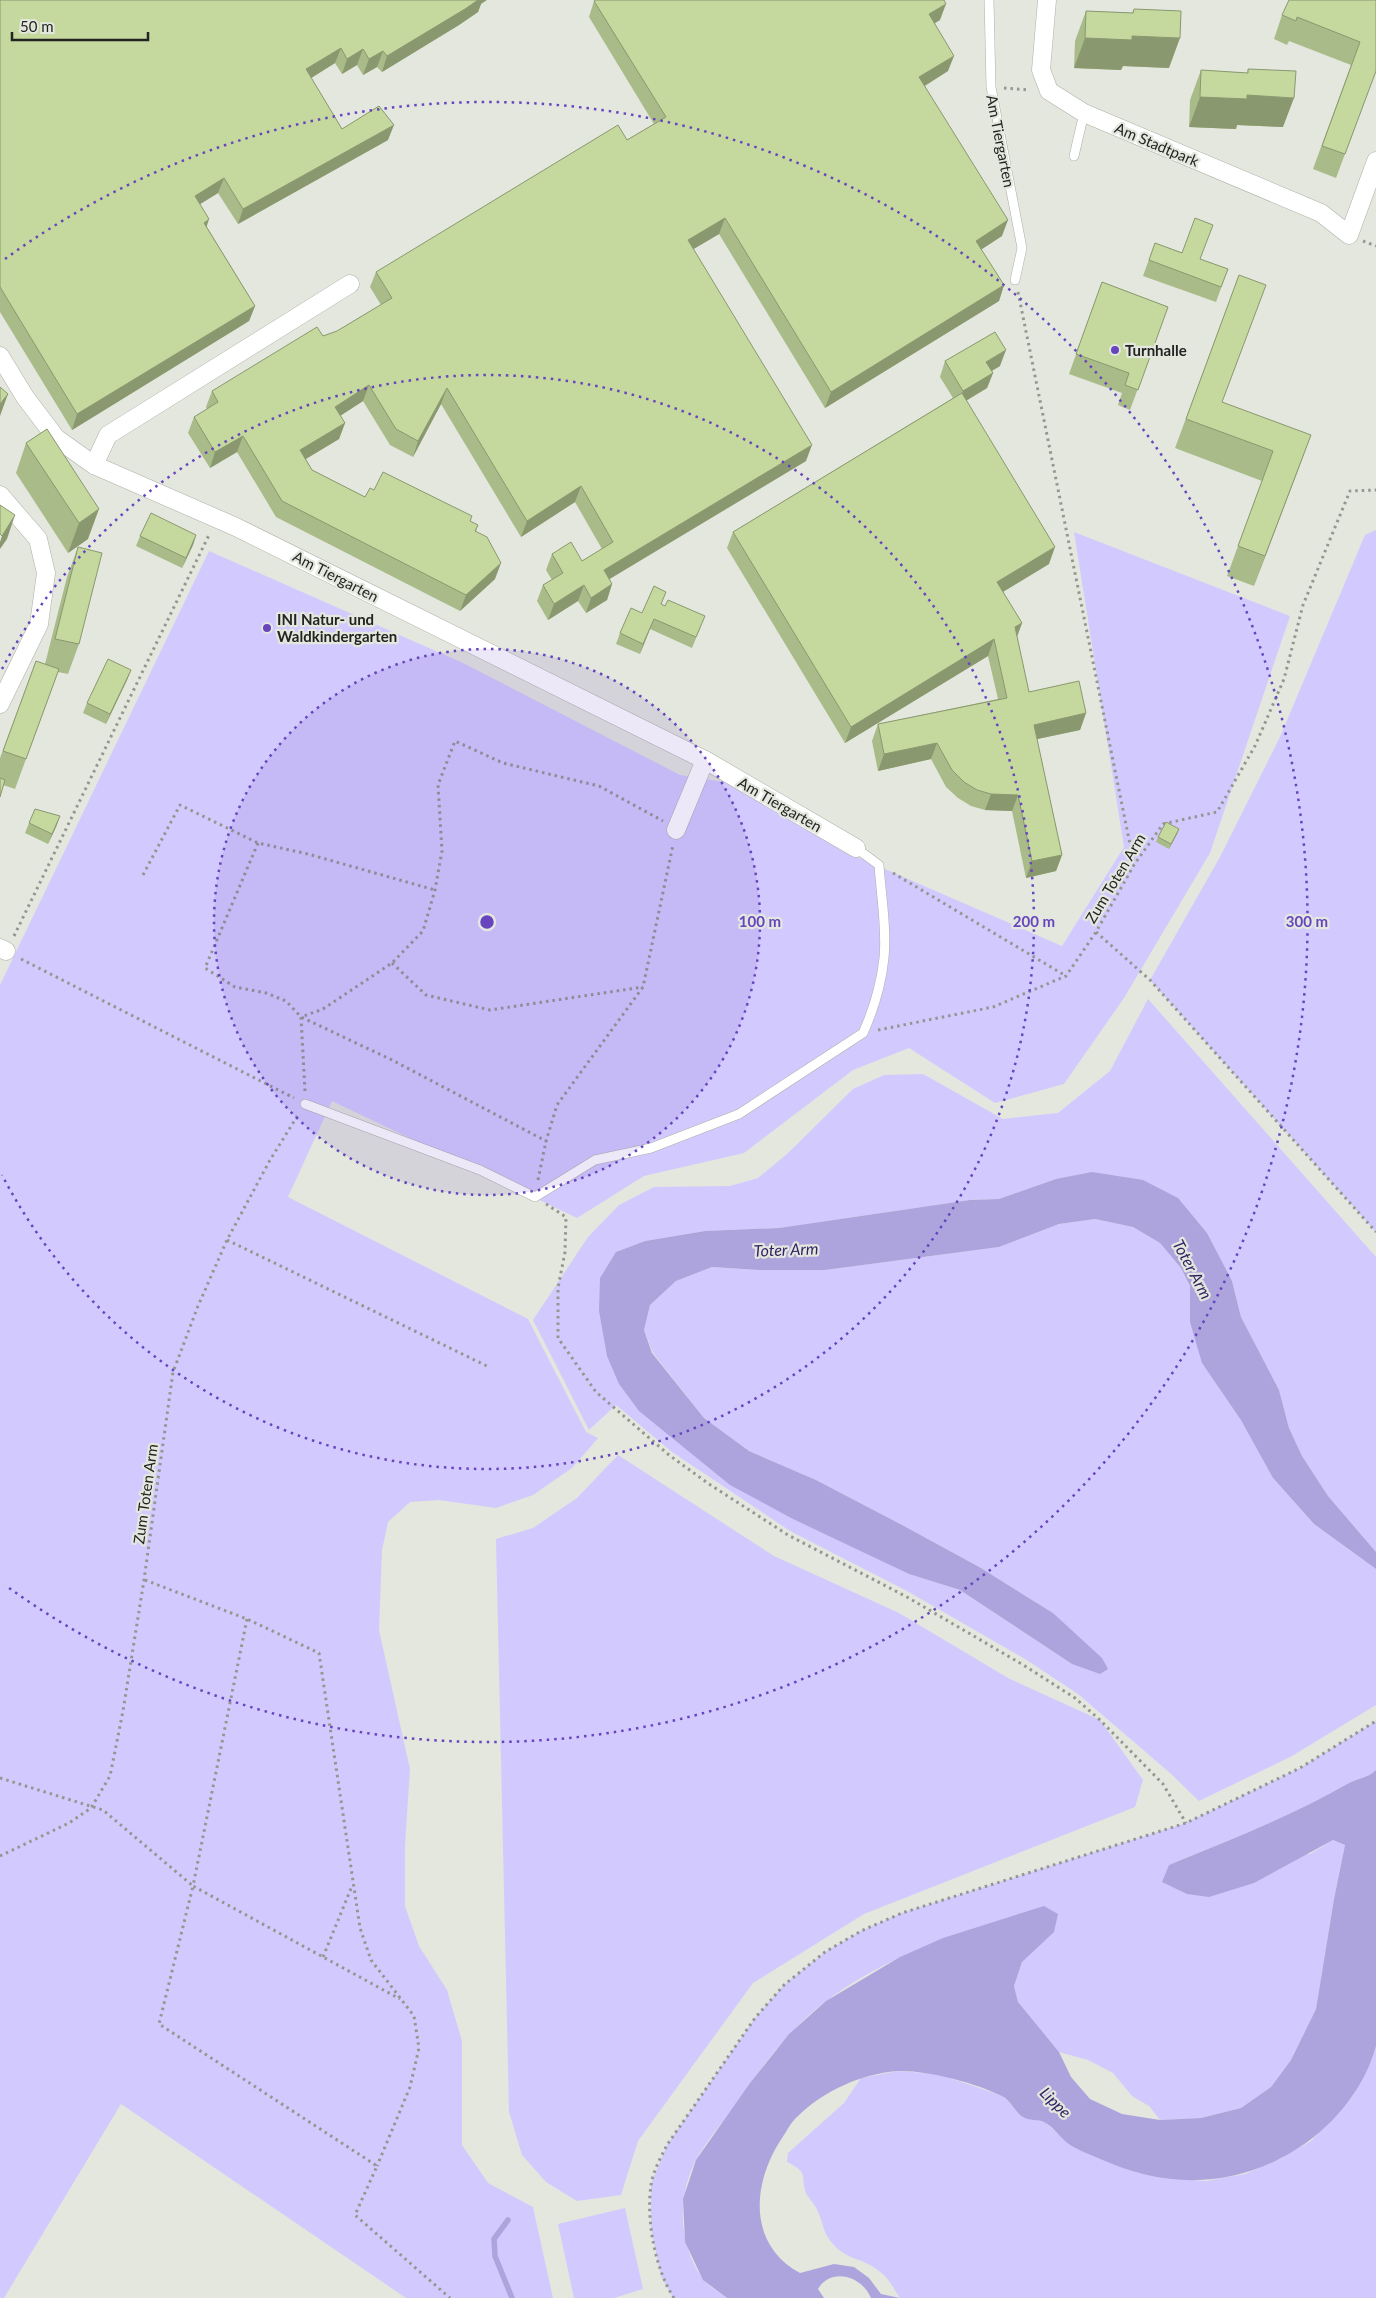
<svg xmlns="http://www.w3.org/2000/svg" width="1376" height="2298" font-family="Lato,sans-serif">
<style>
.green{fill:#d2cafe}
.water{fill:#ada4dd}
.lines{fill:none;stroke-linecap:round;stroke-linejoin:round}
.stream{stroke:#ada4dd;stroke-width:5.5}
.lane-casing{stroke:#adb0a8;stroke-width:10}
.street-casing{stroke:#adb0a8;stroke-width:19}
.path{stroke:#949790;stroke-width:3;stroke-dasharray:2.5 4;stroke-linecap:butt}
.lane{stroke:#fff;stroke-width:9}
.street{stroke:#fff;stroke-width:18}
.wall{fill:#a9bb89}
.shaded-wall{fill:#8a986f}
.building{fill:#c5d99f;stroke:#8a986f}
.ring{fill:none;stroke:#6745be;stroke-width:2.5;stroke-dasharray:2.5 5}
.poi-dot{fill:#6745be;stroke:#e3e7de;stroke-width:2}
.labels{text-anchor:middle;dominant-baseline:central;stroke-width:4.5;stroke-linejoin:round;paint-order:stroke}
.street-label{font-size:15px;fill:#232421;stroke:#e3e7de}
.poi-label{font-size:15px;font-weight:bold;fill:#232421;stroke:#e3e7de;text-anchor:start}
.water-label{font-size:16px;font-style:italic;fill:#332163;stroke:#e3e7de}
.centre{fill:#6745be;stroke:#e3e7de;stroke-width:2.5}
.ring-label{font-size:15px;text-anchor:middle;font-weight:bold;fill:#6745be;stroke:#e3e7de;stroke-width:4.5;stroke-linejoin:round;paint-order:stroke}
</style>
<rect width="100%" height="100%" fill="#e3e7de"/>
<g class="green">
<path d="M1376,530V1232L1150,980L1220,857L1280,737L1365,535Z"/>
<path d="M1074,532L1290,616L1210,853L1124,998L1064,1084L995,1103L909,1048L853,1070L744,1153L644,1176L577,1218L332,1101L288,1197L528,1319L586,1432L598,1438L572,1468L533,1495L496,1508L439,1500L410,1502L388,1522L382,1550L379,1630L410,1769L405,1846V1906L419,1946L447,1990L462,2041V2145L488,2183L533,2207L553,2298H406L121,2104L4,2298H0V985L209,551L463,663L680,775L724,782L855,856L1062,946L1124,847Z"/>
<path d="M1148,999L1376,1257V1552L1328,1496L1302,1456L1289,1428L1279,1390L1241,1317L1232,1281L1056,1179L999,1199L970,1200L779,1228L705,1231L645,1241L616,1252L607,1356L853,1546L909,1574L960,1590L1072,1664L1053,1613L981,1568L904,1526L816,1480L749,1451L704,1418L653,1353L644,1330L650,1305L676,1281L712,1267L759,1270H825L999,1247L1059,1224L1095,1219L1133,1227L1160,1243L1181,1268L1190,1286V1322L1273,1478L1314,1524L1376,1569V1705L1292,1756L1199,1801L1170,1773L1078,1694L1025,1659L907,1591L790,1531L672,1452L616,1405L589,1430L533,1320L588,1237L619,1205L654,1187L730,1186L758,1178L787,1154L853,1089L884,1075L923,1074L1003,1119L1058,1113L1110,1071Z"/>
<path d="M618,1455L774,1556L899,1613L1008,1678L1100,1720L1143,1780L1135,1807L864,1914L753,1983L638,2141L621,2195L577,2201L546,2182L522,2155L509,2112L496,1539L533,1528L577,1498Z"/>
<path d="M1376,1721V1770C1368,1778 1359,1778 1349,1783C1291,1816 1231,1840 1169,1865L1310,1854L1333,1840L1345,1845L1334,1899L1316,2009L1291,2060L1271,2087L1241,2108L1201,2118L1160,2120L1149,2106L1132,2096L1113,2073L1088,2060L1059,2052L1030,2018L1018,2002L1014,1986L1022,1962L1033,1950L993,1923C934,1941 875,1964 825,2002C789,2029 761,2067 736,2104C723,2122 707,2140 696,2160C677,2196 678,2246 703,2279C708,2286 719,2292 727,2298H673L661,2276L651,2228V2184L667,2145L755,2018L784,1985L825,1952L861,1931L902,1913L1186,1823L1300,1768Z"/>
<path d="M1376,2046V2298H900C893,2288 890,2279 879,2271C861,2256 845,2262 829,2239C823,2230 823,2224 819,2214C817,2207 811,2201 807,2195C799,2178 811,2173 787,2162L788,2153L844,2103L861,2078L898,2071L938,2074L1003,2096L1023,2117L1045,2122L1070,2145L1163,2178L1206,2181L1245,2174L1280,2159L1311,2141L1352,2097L1372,2059Z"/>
<path d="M625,2208L643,2289L614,2298H574L558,2224Z"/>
</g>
<g class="water">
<path d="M1092,1172L1143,1180L1178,1198L1207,1233L1232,1281L1241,1317L1279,1390L1289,1428L1302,1456L1328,1496L1376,1552V1569L1314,1524L1273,1478L1241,1420L1202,1363L1190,1322V1286L1181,1268L1160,1243L1133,1227L1095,1219L1059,1224L999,1247L825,1270H759L712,1267L676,1281L650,1305L644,1330L652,1353L704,1418L749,1451L816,1480L904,1526L981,1568L1053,1613L1102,1658L1108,1669L1100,1674L1072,1664L960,1590L909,1574L793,1519L730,1485L639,1411L619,1384L607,1356L599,1311L600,1278L616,1252L645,1241L705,1231L779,1228L970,1200L999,1199L1056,1179Z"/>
<path d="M1376,1770V2046C1364,2090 1331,2129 1292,2152C1230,2189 1163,2188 1098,2158C1089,2154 1078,2150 1070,2145C1061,2139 1054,2127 1044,2122C1038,2119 1029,2121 1023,2117C1015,2112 1011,2101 1002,2096C975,2083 928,2070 897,2071C861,2074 823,2091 797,2117C791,2122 787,2131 782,2138C752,2183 747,2244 800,2273L834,2264L854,2267L869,2278L881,2294L900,2298H871C862,2276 831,2267 818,2289L824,2298H727L703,2280L685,2242L683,2199L696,2160L750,2083L789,2034L826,2001L900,1957L943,1938L1044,1906L1058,1914L1054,1932L1022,1962L1014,1986L1018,2002L1059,2052L1071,2077L1090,2099L1122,2114L1160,2120L1201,2118L1241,2108L1271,2087L1291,2060L1316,2009L1334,1899L1345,1845L1333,1840L1254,1883L1209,1897L1187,1894L1162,1882L1169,1865C1231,1840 1291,1816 1349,1783C1359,1778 1368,1778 1376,1770Z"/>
</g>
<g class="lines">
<path class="stream" d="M508,2220L494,2239L495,2256L512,2298"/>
<defs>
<g id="lane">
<path d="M989,0L991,87L1022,248L1015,280"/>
<path d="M1074,156L1084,113"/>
<path d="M305,1104L480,1170L535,1197L595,1160L651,1148L739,1114L863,1033C874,1009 881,985 884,958C887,930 881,894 879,865L856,848"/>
</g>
<g id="street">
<path d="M1047,0L1041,70L1049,91L1084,113L1321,213L1349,235L1376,161"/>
<path d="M0,356L25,397L56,438L94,465L236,527L705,760L856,848"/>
<path d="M94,465L108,435L350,284"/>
<path d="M0,495L38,539L46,573L39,624L0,704"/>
<path d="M676,830L705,760"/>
<path d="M0,948L6,951"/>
</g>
</defs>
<use href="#lane" class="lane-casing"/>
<use href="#street" class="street-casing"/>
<g class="path">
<path d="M1004,88L1030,90"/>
<path d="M1363,241L1376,246"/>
<path d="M1018,292L1134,864"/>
<path d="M258,843L205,968L235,987L266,993L286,1001L301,1017L392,1060L546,1141L557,1105L643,987L673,845"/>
<path d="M893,873L1066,976"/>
<path d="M143,875L180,805L258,843L308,854L435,890"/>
<path d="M1096,932L1150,980L1376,1232"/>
<path d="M14,936L209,535"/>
<path d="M21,959L294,1098"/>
<path d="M392,963L426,995L490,1010L643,987"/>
<path d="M878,1030L993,1007L1066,976L1096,932L1134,865L1163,824L1217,812L1255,746L1284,679L1303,605L1350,491L1376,490"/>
<path d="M305,1091L301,1017L323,1009L392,963L423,931L435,890L442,851L438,785L455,741L503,763L599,786L663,821"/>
<path d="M538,1180L546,1141"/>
<path d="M546,1204L566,1217L565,1252L558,1288V1338L596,1392L669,1455L709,1484L788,1535L907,1597L1025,1666L1075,1698L1100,1720L1163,1784L1186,1823"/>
<path d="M227,1240L487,1366"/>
<path d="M145,1580L247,1619L319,1653L360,1928L371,1960L414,2016L419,2048L410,2087L377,2166"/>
<path d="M247,1619L193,1886L400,1999"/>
<path d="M0,1778L103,1810L193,1886L159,2024L377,2166L355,2215L450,2298"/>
<path d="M0,1856L69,1823L91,1808L110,1776L123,1711L144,1580L173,1372L198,1306L227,1240L270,1160L298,1115"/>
<path d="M323,1957L352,1886"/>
<path d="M674,2298C655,2269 646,2220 651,2185C653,2171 661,2157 667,2145L755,2018L784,1985L825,1952L861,1931L902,1913L1186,1823L1300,1768L1376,1721"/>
</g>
<use href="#lane" class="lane"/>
<use href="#street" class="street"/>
</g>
<g class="wall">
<path d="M0,0L481,4L478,12L459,25L382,72L377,67L363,75L357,65L342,74L335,63L311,78L342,129L388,140L238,224L218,193L200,204L207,227L255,306L249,321L72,430L0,312Z"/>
<path d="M1376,0V71L1336,178L1313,169L1351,65L1289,41L1287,45L1274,39L1282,15Z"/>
<path d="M594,1L940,20L935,23L948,71L925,86L1002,236L981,249L1004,285L999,301L825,408L719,234L693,249L806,461L609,579L612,584L607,600L586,613L578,601L548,620L537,601L543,585L552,580L546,570L552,554L582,561L602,549L575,502L521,537L441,404L413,457L390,445L363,401L340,416L345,423L339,439L306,459L312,470L365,497L374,490L470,521L478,525L476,532L495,579L460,611L276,517L237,452L210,468L188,433L194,417L207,409L206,407L212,391L323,336L337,331L381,305L370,287L376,272L627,140L654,124L589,17Z"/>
<path d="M1134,9L1169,68L1123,66L1121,70L1074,68L1075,41L1086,11L1132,13Z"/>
<path d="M1248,69L1283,127L1237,125L1236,129L1189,127L1190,100L1201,70L1247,73Z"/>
<path d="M1155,243L1228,269L1216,302L1143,276Z"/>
<path d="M1239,275L1222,403L1311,435L1254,586L1227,576L1262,481L1175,448Z"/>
<path d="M1102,282L1168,307L1130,410L1118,405L1122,393L1069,374Z"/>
<path d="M945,361L1000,366L992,371L993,373L987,388L966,401L1049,564L1003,592L1022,623L1017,637L1029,692L1086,713L1080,730L1037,739L1062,855L1056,871L1026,878L1012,811L985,810L971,806L958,798L946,787L931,759L878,771L872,741L878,724L998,699L988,656L845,743L727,548L733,532L953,398L940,377Z"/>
<path d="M47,429L88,539L68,553L16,473L26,443Z"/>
<path d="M196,535L193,545L182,568L136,546L140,536Z"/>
<path d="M78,547L79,644L68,674L58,672L15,789L3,785L0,797V758L36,661L45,664L67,577Z"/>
<path d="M661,604L701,626L692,648L650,629L640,654L616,644L620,633L642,613Z"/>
<path d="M131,670L127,680L106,724L83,713L87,703Z"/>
<path d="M60,816L56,827L48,844L25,833L29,823Z"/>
<path d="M1179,829L1177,834L1169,849L1156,842L1158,837Z"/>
</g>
<g class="shaded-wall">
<path d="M478,0H487L481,4L478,12L459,25L382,72L387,56Z"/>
<path d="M946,4L940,20L923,30L929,14Z"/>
<path d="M1132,36L1180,38L1169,68L1123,66L1121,70L1074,68L1085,38Z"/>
<path d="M341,48L335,63L300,85L306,69Z"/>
<path d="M363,49L357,65L342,74L347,59Z"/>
<path d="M383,51L377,67L363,75L369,59Z"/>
<path d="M954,56L948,71L913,93L919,77Z"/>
<path d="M1247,95L1294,98L1283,127L1237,125L1236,129L1189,127L1200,97Z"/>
<path d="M394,125L388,140L238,224L243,209Z"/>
<path d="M224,178L218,193L189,211L195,196Z"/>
<path d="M725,218L719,234L682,256L688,240Z"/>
<path d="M209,219L204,235V223Z"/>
<path d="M1008,220L1002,236L970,257L976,241Z"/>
<path d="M1004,285L999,301L825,408L831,392Z"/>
<path d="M255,306L249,321L72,430L77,414Z"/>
<path d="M1006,350L1000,366L981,377L986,362Z"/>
<path d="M993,373L987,388L957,406L963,391Z"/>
<path d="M369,385L363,401L329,423L335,407Z"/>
<path d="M447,388L441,404L413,457L418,441Z"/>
<path d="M8,394L0,416V404Z"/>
<path d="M345,423L339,439L294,466L300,450Z"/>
<path d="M1311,435L1300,465L1254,586L1265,556Z"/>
<path d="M243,436L237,452L210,468L215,452Z"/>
<path d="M812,445L806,461L598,586L604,570Z"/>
<path d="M581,486L575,502L521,537L527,521Z"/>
<path d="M99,509L88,539L68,553L79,523Z"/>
<path d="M15,515L7,539L0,549V542L2,536Z"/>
<path d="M196,535L193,545L182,568L186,558Z"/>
<path d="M1055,547L1049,564L991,599L997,582Z"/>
<path d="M501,563L495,579L460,611L466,595Z"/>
<path d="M612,584L607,600L586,613L591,598Z"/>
<path d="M584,585L578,601L548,620L554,604Z"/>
<path d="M654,619L640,654L643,644Z"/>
<path d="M1022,623L1016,639L1015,627Z"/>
<path d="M994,639L988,656L845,743L851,727Z"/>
<path d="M131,670L127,680L106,724L110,714Z"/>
<path d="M1086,713L1080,730L1028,741L1034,725Z"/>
<path d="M937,743L931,759L878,771L884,754Z"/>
<path d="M991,794L1018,795L1012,811L985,810Z"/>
<path d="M60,816L56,827L48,844L52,834Z"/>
<path d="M1179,829L1177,834L1169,849L1171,844Z"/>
<path d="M1062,855L1056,871L1026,878L1032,861Z"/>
</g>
<g class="building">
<path d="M0,0H478L465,9L387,56L383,51L369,59L363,49L347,59L341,48L306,69L342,129L379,106L394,125L243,209L224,178L195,196L209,219L204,223L255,306L77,414L0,287Z"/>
<path d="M596,0H944L946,4L929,14L954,56L919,77L1008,220L976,241L1004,285L831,392L725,218L688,240L812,445L604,570L612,584L591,598L584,585L554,604L543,585L563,573L552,554L571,542L582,561L613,542L581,486L527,521L447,388L418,441L396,429L369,385L335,407L345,423L300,450L312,470L365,497L370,488L374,490L383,472L472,516L470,521L478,525L475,531L487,537L501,563L466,595L282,501L243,436L215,452L194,417L218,402L212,391L317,327L323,336L337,331L392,298L376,272L618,125L627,140L666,117L594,1Z"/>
<path d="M1289,0H1376V71L1345,154L1322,146L1360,42L1297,17L1296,21L1282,15Z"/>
<path d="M1134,9L1181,11L1180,38L1132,36V40L1085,38L1086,11L1133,13Z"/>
<path d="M1248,69L1296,71L1294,98L1247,95V99L1200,97L1201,70L1248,73Z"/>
<path d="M1195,218L1213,225L1200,259L1228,269L1221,287L1149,260L1155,243L1182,253Z"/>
<path d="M1239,275L1266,285L1222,402L1311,435L1265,556L1238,546L1273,451L1186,419Z"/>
<path d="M1102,282L1168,307L1138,390L1125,385L1129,373L1076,354Z"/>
<path d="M995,332L1006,350L986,362L993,373L963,391L945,361Z"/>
<path d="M0,387L8,394L0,404Z"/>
<path d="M962,393L1055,547L997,582L1022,623L1015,627L1029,692L1079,681L1086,713L1034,725L1062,855L1032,861L1018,795L991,794L977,790L964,782L952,770L937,743L884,754L878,724L1007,698L994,639L851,727L733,532Z"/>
<path d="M47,429L99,509L79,523L26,443Z"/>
<path d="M0,505L15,515L2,536L0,534Z"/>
<path d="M151,513L196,535L186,558L140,536Z"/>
<path d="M78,547L102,553L79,644L55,639Z"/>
<path d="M654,586L666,592L661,604L665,606L668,600L705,616L696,637L654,619L643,644L620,633L631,608L642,613Z"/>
<path d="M108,659L131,670L110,714L87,703Z"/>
<path d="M36,661L59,669L26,759L3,751Z"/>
<path d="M0,778L5,780L0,797Z"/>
<path d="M35,809L60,816L52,834L29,823Z"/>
<path d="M1166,822L1179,829L1171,844L1158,837Z"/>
</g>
<circle cx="487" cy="922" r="273" fill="#6745be" fill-opacity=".12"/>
<g class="ring">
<circle cx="487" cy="922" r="273"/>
<path d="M2 669A547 547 0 1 1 2 1175"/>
<path d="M5 259A820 820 0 1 1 5 1585"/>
</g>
<g class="poi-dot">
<circle cx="1115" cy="350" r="5"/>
<circle cx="267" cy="628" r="5"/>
</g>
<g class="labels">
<g class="street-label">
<text transform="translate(1001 141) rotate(79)">Am Tiergarten</text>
<text transform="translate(1157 144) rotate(23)">Am Stadtpark</text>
<text transform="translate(336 576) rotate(27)">Am Tiergarten</text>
<text transform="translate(780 804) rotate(30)">Am Tiergarten</text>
<text transform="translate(1115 878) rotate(-59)">Zum Toten Arm</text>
<text transform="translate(145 1494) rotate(-82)">Zum Toten Arm</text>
</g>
<g class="poi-label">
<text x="1125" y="350">Turnhalle</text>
<text x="277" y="619">INI Natur- und<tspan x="277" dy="17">Waldkindergarten</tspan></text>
</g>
<g class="water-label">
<text transform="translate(786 1249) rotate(-2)">Toter Arm</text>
<text transform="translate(1193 1269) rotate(62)">Toter Arm</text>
<text transform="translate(1056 2102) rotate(45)">Lippe</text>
</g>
</g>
<circle cx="487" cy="922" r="8" class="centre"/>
<g class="ring-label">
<text x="760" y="927">100 m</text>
<text x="1034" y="927">200 m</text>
<text x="1307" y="927">300 m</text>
</g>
<path d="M12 32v8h136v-8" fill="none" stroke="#232421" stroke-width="2.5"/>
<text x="20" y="32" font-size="15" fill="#232421" stroke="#e3e7de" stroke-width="4" paint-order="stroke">50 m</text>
</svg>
